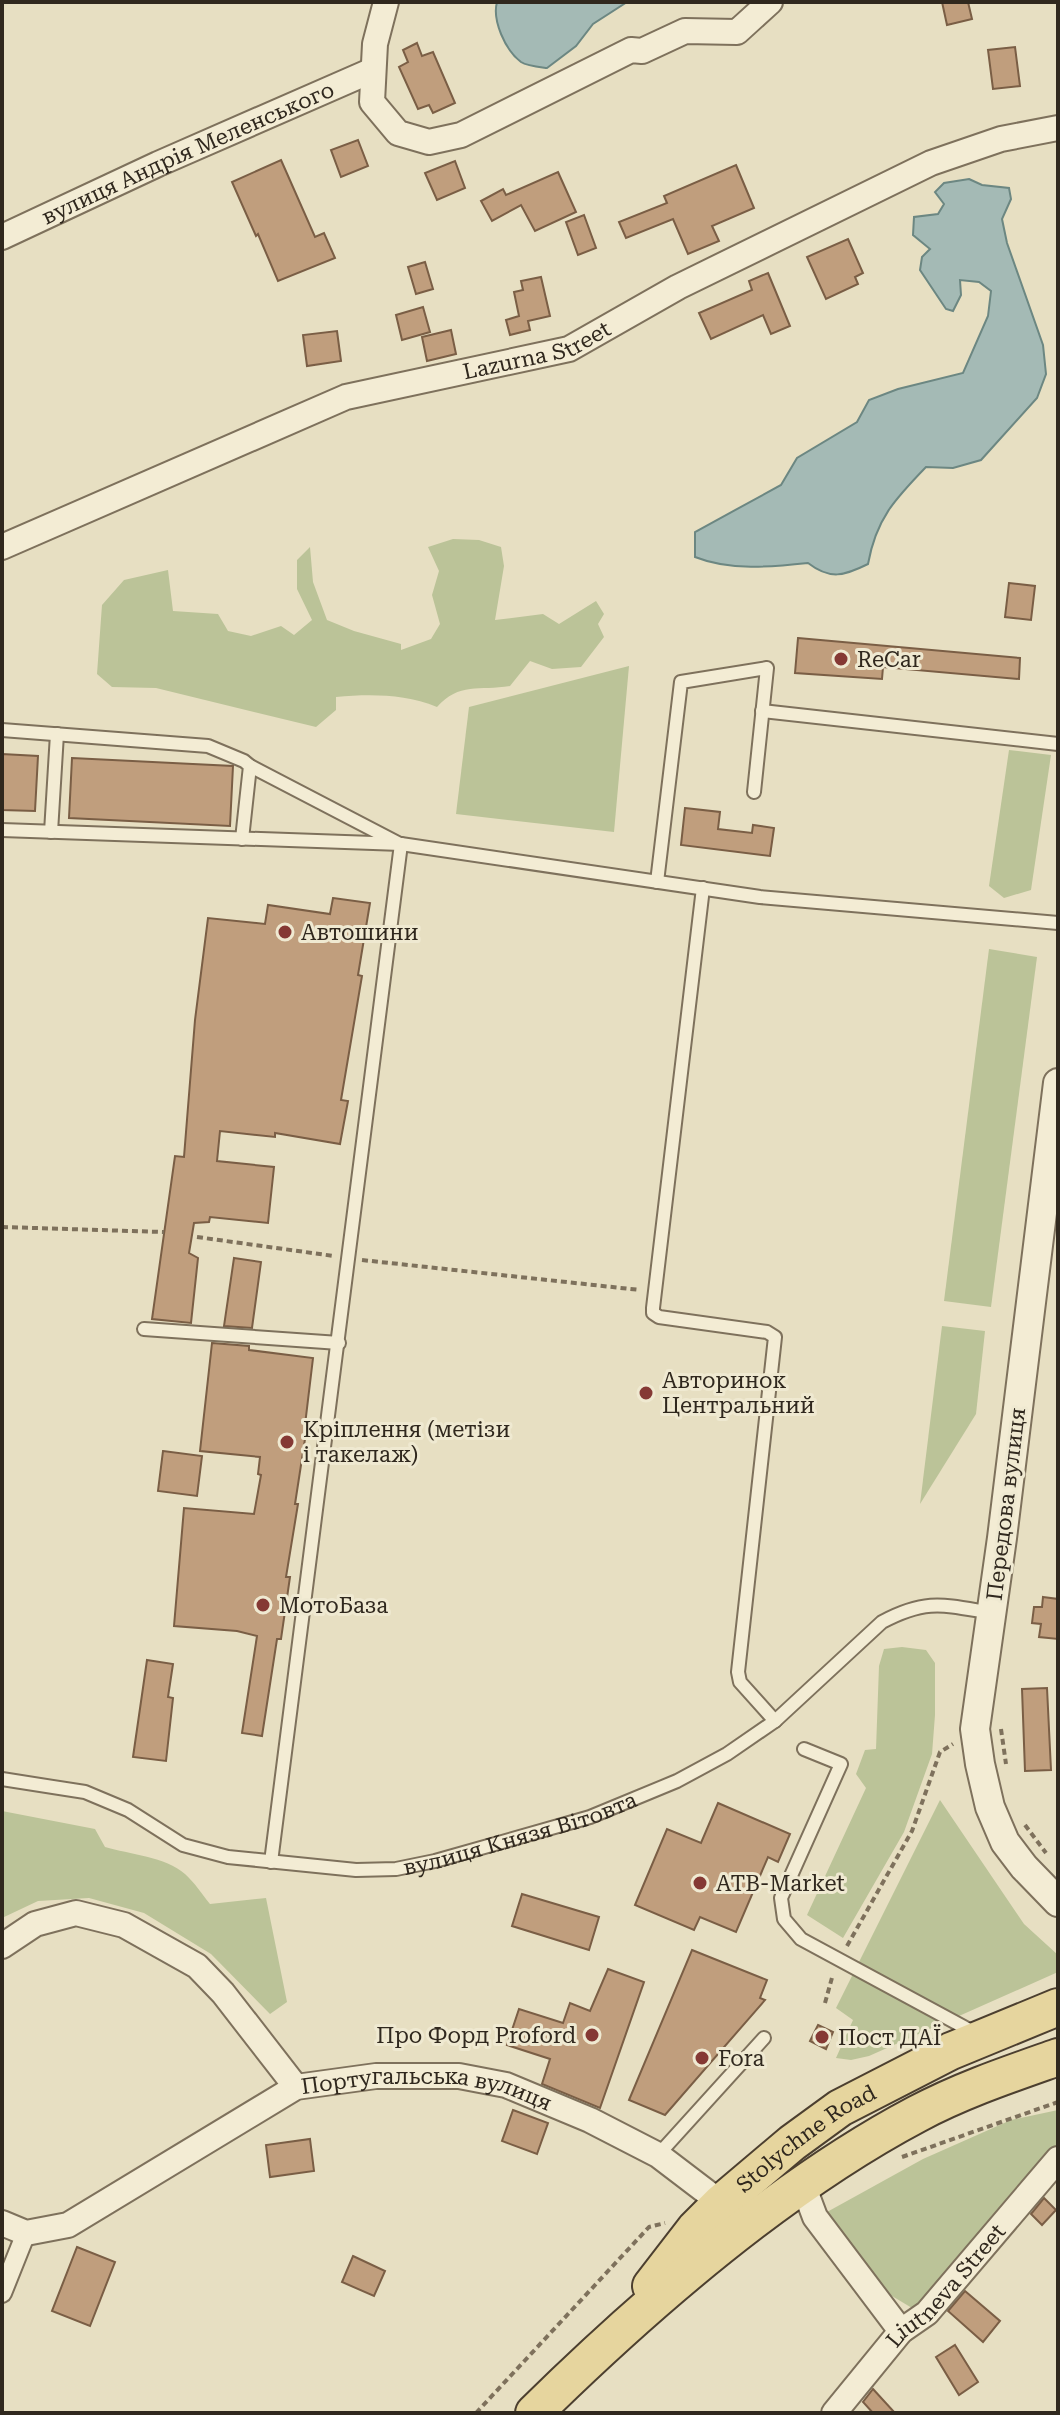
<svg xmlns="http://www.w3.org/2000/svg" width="1060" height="2415" font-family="'Roboto Serif',serif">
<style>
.green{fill:#bbc398}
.water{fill:#a4bab5;stroke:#6c8782;stroke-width:2}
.building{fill:#c09e7d;stroke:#7a5e45;stroke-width:2}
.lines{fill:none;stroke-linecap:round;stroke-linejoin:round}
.service-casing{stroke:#7e715c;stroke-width:16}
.pedestrian-casing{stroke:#7e715c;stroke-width:22}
.minor-casing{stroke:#7e715c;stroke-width:28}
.tertiary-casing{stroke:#7e715c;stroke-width:32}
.primary-casing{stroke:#4c3f2f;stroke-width:40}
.path{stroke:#7e715c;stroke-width:4;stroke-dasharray:6 4;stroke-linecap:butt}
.service{stroke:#f3ecd4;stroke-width:12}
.pedestrian{stroke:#f3ecd4;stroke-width:18}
.minor{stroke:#f3ecd4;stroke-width:24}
.tertiary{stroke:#f3ecd4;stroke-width:28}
.primary{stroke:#e6d59e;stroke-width:36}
.poi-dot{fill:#853934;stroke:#efe9d1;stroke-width:3}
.labels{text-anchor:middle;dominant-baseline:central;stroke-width:6;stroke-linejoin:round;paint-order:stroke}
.street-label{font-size:22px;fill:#30281e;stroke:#efe9d1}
.poi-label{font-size:22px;fill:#30281e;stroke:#efe9d1;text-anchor:start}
</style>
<rect width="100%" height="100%" fill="#e7dfc2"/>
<g class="green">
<path d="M453,539L479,540L501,547L504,566L495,620L543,614L559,624L596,601L604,614L598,624L604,637L581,667L552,669L530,661L510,686C479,691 459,682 437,707C404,694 371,694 336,697V710L316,727L156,688L112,687L97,674L102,605L124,580L168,570L173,611L218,614L228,631L251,636L281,626L294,635L312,620L297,589V560L310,547L313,582L327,620L354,631L401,644V650L431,639L440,624L432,595L439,571L428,547Z"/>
<path d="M629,666L614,832L456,814L469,707Z"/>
<path d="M1009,750L1051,755L1031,890L1004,898L989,886Z"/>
<path d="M989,949L1037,957L991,1307L944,1301Z"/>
<path d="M942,1326L985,1331L976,1414L920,1504Z"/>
<path d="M902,1647L926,1650L935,1663V1715L932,1754L904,1832L843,1938L807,1915L866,1788L856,1774L865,1750L876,1749L879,1666L884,1649Z"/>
<path d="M940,1800L1024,1924L1058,1955V1972L869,2056L851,2060L836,2058L853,2020L836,2008Z"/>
<path d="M2,1811L95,1829L105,1847C129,1854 166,1857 185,1874C194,1882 202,1894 210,1904L266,1898L287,2002L270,2014L211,1954L144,1913L89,1898L38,1901L2,1918Z"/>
<path d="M1058,2110V2152L945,2296L912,2308L882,2290L827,2212L923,2159L1011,2120Z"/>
</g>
<g class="water">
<path d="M497,2H627L593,24L576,46L547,68C539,67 527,66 521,62C505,50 492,20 497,2Z"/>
<path d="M969,179L982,185L1009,188L1011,199L1002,219L1007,243L1043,345L1046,374L1037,398L981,460L953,468L926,467C895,499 876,519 868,564C844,576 830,580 808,563C771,567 730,571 695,557V532L781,485L797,458L857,422L869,400L898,389L963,373L988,316L991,291L979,282L960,280L961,295L953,311L946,309L920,270L922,257L930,249L913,235L914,217L938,214L944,204L935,192L944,183Z"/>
</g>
<g class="building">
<path d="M942,2H968L972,19L947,25Z"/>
<path d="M417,43L422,56L433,52L455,103L433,113L429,105L418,109L399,67L408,62L403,50Z"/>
<path d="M1015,47L1020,86L993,89L988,50Z"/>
<path d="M358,140L368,166L341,177L331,150Z"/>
<path d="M281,160L315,237L324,233L335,258L278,281L258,234L256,236L232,182Z"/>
<path d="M455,161L465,188L437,200L425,173Z"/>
<path d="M736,165L754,208L712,226L719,241L688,254L673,219L626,238L619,222L667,203L664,196Z"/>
<path d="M558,172L576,212L535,231L521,205L492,221L481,201L503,189L506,195Z"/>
<path d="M584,215L596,248L578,255L566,222Z"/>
<path d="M848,239L863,273L855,277L858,284L826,299L807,257Z"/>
<path d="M425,262L433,289L416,294L408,267Z"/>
<path d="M768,273L790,326L771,334L763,315L711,339L699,313L752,290L749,281Z"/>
<path d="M541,277L550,316L528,321L530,330L510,335L506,320L519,316L514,292L523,290L521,281Z"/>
<path d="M423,307L430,332L402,340L396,315Z"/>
<path d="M451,330L456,354L427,361L422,337Z"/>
<path d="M337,331L341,361L307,366L303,335Z"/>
<path d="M1009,583L1035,586L1031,620L1005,617Z"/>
<path d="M798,638L1020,658L1019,679L883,667L882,679L795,673Z"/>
<path d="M2,754L38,756L35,811L2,810Z"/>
<path d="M72,758L233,766L230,826L69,818Z"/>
<path d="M685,808L720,812L718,829L752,833L753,825L774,828L770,856L681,845Z"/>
<path d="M333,898L370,903L358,975L362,976L341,1100L348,1101L340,1144L275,1133V1137L220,1131L217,1161L274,1167L268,1223L210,1217L209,1222L194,1223L189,1253L198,1258L191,1323L152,1319L175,1156L184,1157L195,1020L208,918L265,924L268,905L330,914Z"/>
<path d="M234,1258L261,1262L252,1328L224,1326Z"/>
<path d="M212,1343L249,1346V1350L313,1358L305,1425L307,1426L295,1504H298L286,1577H290L281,1639H277L262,1736L242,1733L257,1636L237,1631L174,1626L184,1508L254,1514L261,1475L258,1474L260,1457L200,1451Z"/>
<path d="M163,1451L202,1456L197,1496L158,1491Z"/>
<path d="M1043,1597L1058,1599V1639L1039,1637L1041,1624L1032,1623L1034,1607H1042Z"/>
<path d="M147,1660L173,1664L168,1697L173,1698L166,1761L133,1757Z"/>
<path d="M1047,1688L1051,1770L1025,1771L1022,1689Z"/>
<path d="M718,1803L790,1834L778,1862L768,1857L736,1932L700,1917L694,1930L635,1905L667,1829L701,1843Z"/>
<path d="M522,1894L599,1917L589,1950L512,1926Z"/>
<path d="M692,1950L767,1980L760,1998L765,2000L665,2115L629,2100Z"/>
<path d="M608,1969L644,1982L600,2108L542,2084L550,2059L507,2045L519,2009L563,2023L570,2003L590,2011Z"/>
<path d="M818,2025L833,2032L826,2049L810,2041Z"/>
<path d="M513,2110L548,2123L537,2154L502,2141Z"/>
<path d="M310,2139L314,2171L270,2177L266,2145Z"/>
<path d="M1044,2198L1056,2210L1042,2225L1031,2214Z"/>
<path d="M77,2247L115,2262L90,2326L52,2311Z"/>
<path d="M353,2256L385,2271L374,2296L342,2282Z"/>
<path d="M965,2291L1000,2321L983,2342L948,2311Z"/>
<path d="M955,2345L978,2382L959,2395L936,2357Z"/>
<path d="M873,2389L895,2413H873L863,2402Z"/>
</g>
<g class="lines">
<defs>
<g id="service">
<path d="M762,711L1058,744"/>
<path d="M2,730L208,746L244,761L250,766L242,839"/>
<path d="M250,766L398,843"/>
<path d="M2,830L401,844L760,897L1058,923"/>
<path d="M51,832L57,734"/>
<path d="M657,882L681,682L767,668L754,792"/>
<path d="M703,888L653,1308V1313L659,1317L767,1332L775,1337L738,1672L740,1682L775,1721"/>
<path d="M144,1329L339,1343"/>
<path d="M804,1749L841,1764L781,1898L784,1919L801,1939L975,2033"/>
<path id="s1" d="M2,1779L85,1792L128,1810L183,1845L228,1857L356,1870L396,1869L435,1861L590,1817L677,1781L727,1754L775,1721L882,1622C927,1598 944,1605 992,1613"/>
<path d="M271,1862L401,844"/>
<path d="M658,2155L764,2038"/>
</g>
<path id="pedestrian" d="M2,2293L26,2233"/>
<g id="minor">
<path d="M386,2L375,44L372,102L398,133L429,142L461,135L631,50L642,51L685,31L737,32L770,2"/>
<path id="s2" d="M2,237L158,164L373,70"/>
<path id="s3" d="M2,547L346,397L569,349L678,287L931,163L1001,139L1058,128"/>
<path d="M2,1946L35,1924L76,1913L124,1925L197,1966L223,1993L296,2087"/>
<path d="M803,2185L815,2217L901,2331"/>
<path id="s4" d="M2,2223L26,2233L68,2225L296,2087L376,2076H459L506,2085L590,2120L658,2155L721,2203"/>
<path id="s5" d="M834,2413L901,2331L927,2313L1058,2159"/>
</g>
<path id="tertiary" d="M1058,1083L1002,1538L975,1729L980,1764L990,1807L1005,1842L1024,1867L1058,1902"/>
<g id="primary">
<path id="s6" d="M651,2286L695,2229L721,2203L792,2143L840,2108L951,2051L1058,2007"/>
<path d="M534,2413C645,2304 779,2187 917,2114C962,2090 1010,2074 1058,2057"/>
</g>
</defs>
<use href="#service" class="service-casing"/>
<use href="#pedestrian" class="pedestrian-casing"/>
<use href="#minor" class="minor-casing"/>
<use href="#tertiary" class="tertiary-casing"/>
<use href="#primary" class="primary-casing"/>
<g class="path">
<path d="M2,1227L164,1232"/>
<path d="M197,1237L334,1256"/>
<path d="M362,1260L640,1290"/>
<path d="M1001,1729L1006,1764"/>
<path d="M1025,1825L1046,1853"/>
<path d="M847,1946L912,1831L940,1752L953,1744"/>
<path d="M825,2003L833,1974"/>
<path d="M902,2157L1058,2102"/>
<path d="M476,2413L649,2227L665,2223"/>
</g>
<use href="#service" class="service"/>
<use href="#pedestrian" class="pedestrian"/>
<use href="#minor" class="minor"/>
<use href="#tertiary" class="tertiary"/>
<use href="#primary" class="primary"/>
</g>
<g class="poi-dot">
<circle cx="841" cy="659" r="8"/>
<circle cx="285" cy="932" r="8"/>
<circle cx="646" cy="1393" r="8"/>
<circle cx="287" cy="1442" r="8"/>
<circle cx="263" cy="1605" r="8"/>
<circle cx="700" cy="1883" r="8"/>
<circle cx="592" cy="2035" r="8"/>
<circle cx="822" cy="2037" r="8"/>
<circle cx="702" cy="2058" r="8"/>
</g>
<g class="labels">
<g class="street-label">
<text stroke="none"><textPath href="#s2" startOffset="204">вулиця Андрія Меленського</textPath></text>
<text stroke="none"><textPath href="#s3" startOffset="572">Lazurna Street</textPath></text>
<text transform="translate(1006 1504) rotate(-83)">Передова вулиця</text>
<text stroke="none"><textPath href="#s1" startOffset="540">вулиця Князя Вітовта</textPath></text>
<text stroke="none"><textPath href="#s4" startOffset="468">Португальська вулиця</textPath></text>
<text stroke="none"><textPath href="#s6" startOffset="216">Stolychne Road</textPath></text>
<text stroke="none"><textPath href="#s5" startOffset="170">Liutneva Street</textPath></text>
</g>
<g class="poi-label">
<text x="857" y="659">ReCar</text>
<text x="301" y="932">Автошини</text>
<text x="662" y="1380">Авторинок<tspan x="662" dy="25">Центральний</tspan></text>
<text x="303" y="1429">Кріплення (метізи<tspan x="303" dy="25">і такелаж)</tspan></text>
<text x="279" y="1605">МотоБаза</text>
<text x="716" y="1883">ATB-Market</text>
<text x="576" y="2035" text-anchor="end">Про Форд Proford</text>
<text x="838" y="2037">Пост ДАЇ</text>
<text x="718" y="2058">Fora</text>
</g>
</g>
<rect width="1060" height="2415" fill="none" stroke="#30281e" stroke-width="8"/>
</svg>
